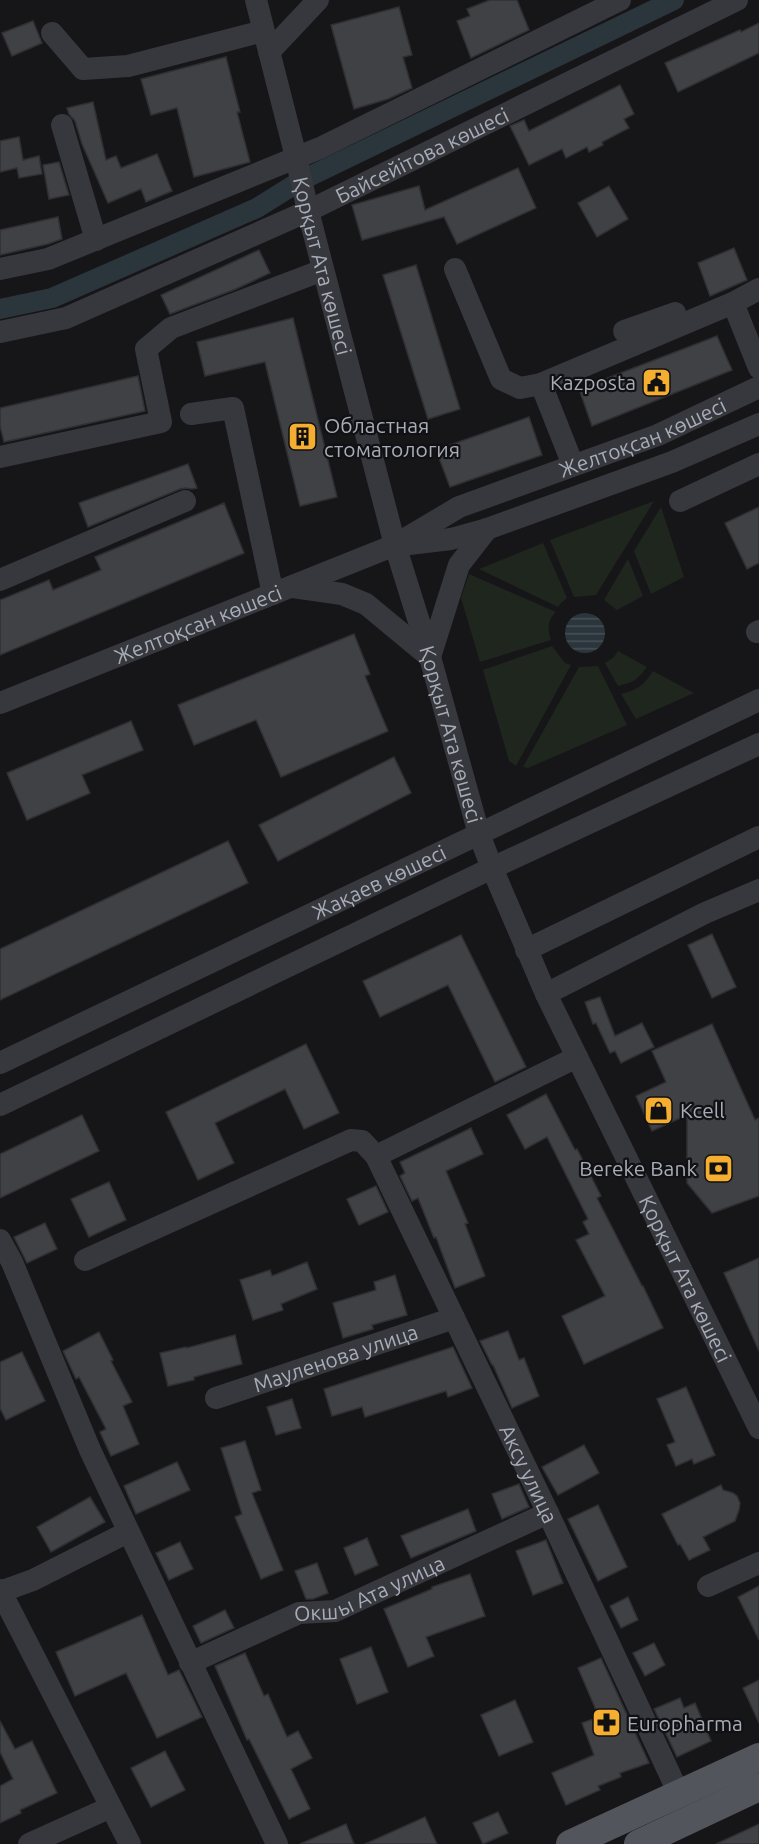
<svg xmlns="http://www.w3.org/2000/svg" width="759" height="1844" font-family="Ubuntu,sans-serif">
<style>
.grass{fill:#1e261e}
.water{fill:url(#water-rules)}
.lines{fill:none;stroke-linecap:round;stroke-linejoin:round}
.canal{stroke:#2b353c;stroke-width:20}
.building{fill:#404145;stroke:#303034;stroke-width:1.5}
.minor{stroke:#37383d;stroke-width:22}
.major{stroke:#52555c;stroke-width:28}
.labels{text-anchor:middle;dominant-baseline:central;stroke-width:4.5;stroke-linejoin:round;paint-order:stroke}
.street-label{font-size:21px;fill:#a7adb8;stroke:#111113}
.poi-label{font-size:21px;fill:#a7adb8;stroke:#111113;text-anchor:start}
</style>
<defs>
<pattern id="water-rules" width="6" height="5" patternUnits="userSpaceOnUse" patternTransform="scale(1.5)"><rect width="6" height="5" fill="#2b353c"/><path d="M0 2.5h6" fill="none" stroke="#475056"/></pattern>
</defs>
<rect width="100%" height="100%" fill="#161618"/>
<g class="grass">
<path d="M654,501L596,595L574,597L550,540Z"/>
<path d="M661,507L684,577L651,594L634,551Z"/>
<path d="M543,543L567,598L560,604L558,607L479,569Z"/>
<path d="M628,559L643,596L617,610L604,600Z"/>
<path d="M469,574L556,612C548,619 547,630 551,640L480,662L461,598Z"/>
<path d="M552,646L565,663L571,665L516,766L509,761L483,670Z"/>
<path d="M618,651L647,667C637,680 634,682 618,686L605,663L614,657Z"/>
<path d="M598,666L627,725L528,768L523,767L579,667Z"/>
<path d="M653,671L694,693L636,719L621,694C639,689 643,686 653,671Z"/>
</g>
<circle class="water" cx="585" cy="633" r="20"/>
<g class="lines">
<path class="canal" d="M0,309L52,298L257,208L300,181L674,0"/>
</g>
<g class="building">
<path d="M490,0H517L529,30L471,58L457,21L470,16L467,9Z"/>
<path d="M399,7L412,55L403,57L412,88L388,99L354,109L331,25Z"/>
<path d="M33,21L42,43L12,56L2,33Z"/>
<path d="M759,23V53L678,92L665,63L740,30L741,32Z"/>
<path d="M226,57L240,112H237L250,162L194,177L177,108L151,115L141,79Z"/>
<path d="M620,85L634,114L624,119L629,128L602,142L603,145L589,152L587,147L566,158L562,149L529,165L510,126L524,120L529,131Z"/>
<path d="M93,102L106,160L116,156L121,168L157,154L172,191L146,202L141,189L108,203L82,144L75,121L69,114L67,108Z"/>
<path d="M19,137L23,160L39,156L42,174L19,178L17,168L0,172V141Z"/>
<path d="M59,162L69,195L49,199L43,165Z"/>
<path d="M518,168L536,208L457,244L444,217L362,240L352,205L419,186L425,210Z"/>
<path d="M609,186L628,219L597,237L578,203Z"/>
<path d="M58,217L62,239L48,244L0,255V230Z"/>
<path d="M734,248L747,280L710,296L698,263Z"/>
<path d="M259,250L270,273L236,289L170,314L161,295Z"/>
<path d="M416,265L460,409L428,419L383,275Z"/>
<path d="M293,318L337,497L300,506L265,362L205,376L197,342Z"/>
<path d="M717,336L732,370L592,426L579,389Z"/>
<path d="M138,376L145,411L4,442L0,426V408Z"/>
<path d="M529,417L542,455L450,487L436,450Z"/>
<path d="M188,464L197,488L192,489L186,488L180,489L88,527L79,503Z"/>
<path d="M224,503L244,553L0,655V600L49,580L53,590L101,570L95,557Z"/>
<path d="M759,507V563L747,569L725,523Z"/>
<path d="M354,634L370,674L365,676L388,731L281,777L256,720L194,745L178,705Z"/>
<path d="M131,721L143,750L82,775L90,793L27,820L7,773Z"/>
<path d="M394,757L411,793L278,861L259,825Z"/>
<path d="M228,841L248,883L0,1000V949Z"/>
<path d="M712,934L736,987L712,998L688,945Z"/>
<path d="M461,935L526,1067L495,1082L448,985L380,1017L363,981Z"/>
<path d="M600,997L615,1036L642,1023L654,1047L621,1063L615,1051L610,1053L596,1023L593,1024L585,1002Z"/>
<path d="M712,1024L755,1120L759,1118V1196L712,1213L687,1183V1115L652,1131L636,1096L666,1082L652,1051Z"/>
<path d="M306,1044L339,1113L304,1129L285,1089L215,1123L234,1163L198,1180L166,1112Z"/>
<path d="M546,1094L575,1150L577,1149L601,1196L597,1198L642,1286H643L663,1328L584,1364L562,1316L605,1296L576,1240L589,1234L583,1222L588,1219L547,1137L525,1149L507,1115Z"/>
<path d="M82,1115L99,1151L0,1198V1154Z"/>
<path d="M471,1128L483,1154L446,1171L468,1223L465,1224L485,1276L455,1288L436,1237L434,1238L418,1198L412,1201L400,1176L405,1173L400,1162Z"/>
<path d="M109,1182L126,1220L89,1237L71,1199Z"/>
<path d="M376,1186L388,1212L359,1225L347,1199Z"/>
<path d="M45,1223L57,1249L27,1263L14,1237Z"/>
<path d="M759,1258V1351L724,1273Z"/>
<path d="M307,1262L317,1289L281,1304L283,1310L253,1320L240,1280L270,1270L272,1276Z"/>
<path d="M395,1275L407,1315L372,1325L373,1329L343,1338L333,1303L376,1290L374,1282Z"/>
<path d="M508,1331L519,1360L524,1358L539,1396L512,1408L493,1365H492L480,1341Z"/>
<path d="M99,1332L113,1360L111,1361L132,1402L123,1406L139,1444L111,1456L100,1432L106,1429L79,1377L76,1379L63,1351Z"/>
<path d="M235,1335L242,1364L194,1377V1380L168,1386L160,1353L186,1347L187,1348Z"/>
<path d="M453,1347L472,1388L448,1397L446,1391L365,1417L362,1407L332,1416L324,1389Z"/>
<path d="M22,1352L45,1401L6,1420L0,1408V1362Z"/>
<path d="M686,1387L715,1455L694,1464L692,1459L676,1466L667,1445L675,1442L657,1399Z"/>
<path d="M292,1399L301,1428L276,1435L267,1407Z"/>
<path d="M245,1441L261,1490L252,1493L283,1570L261,1579L235,1517L242,1514L221,1448Z"/>
<path d="M584,1445L599,1473L558,1495L542,1467Z"/>
<path d="M177,1462L190,1490L136,1514L124,1486Z"/>
<path d="M519,1484L529,1507L502,1519L492,1494Z"/>
<path d="M721,1485L723,1490L733,1493L737,1496L740,1503L739,1510L735,1521L703,1537L710,1550L689,1560L680,1544L678,1545L662,1514Z"/>
<path d="M90,1497L105,1522L51,1552L37,1527Z"/>
<path d="M598,1505L627,1567L598,1581L568,1519Z"/>
<path d="M468,1509L476,1531L411,1558L401,1536Z"/>
<path d="M367,1538L378,1565L355,1575L344,1548Z"/>
<path d="M546,1540L563,1583L533,1595L516,1551Z"/>
<path d="M180,1542L193,1569L169,1580L156,1553Z"/>
<path d="M317,1563L328,1593L313,1599H306L295,1571Z"/>
<path d="M470,1574L485,1616L426,1637L434,1656L408,1667L384,1609L432,1589V1587Z"/>
<path d="M759,1586V1640L738,1597Z"/>
<path d="M628,1597L638,1620L621,1628L610,1606Z"/>
<path d="M225,1610L234,1628L201,1643L193,1626Z"/>
<path d="M142,1615L168,1675L179,1670L180,1672L202,1717L157,1738L126,1673L75,1696L56,1652Z"/>
<path d="M654,1643L665,1665L645,1676L633,1653Z"/>
<path d="M371,1647L388,1692L357,1704L340,1659Z"/>
<path d="M245,1653L264,1696L268,1694L287,1737L298,1731L312,1758L291,1769L310,1809L289,1819L249,1739L247,1740L215,1666Z"/>
<path d="M601,1658L649,1763L620,1773L621,1777L598,1786L600,1790L566,1805L552,1773L594,1755L582,1723L599,1717L578,1668Z"/>
<path d="M759,1680V1723L743,1688Z"/>
<path d="M680,1698L684,1708L695,1703L711,1741L677,1757L654,1709Z"/>
<path d="M515,1700L533,1742L499,1756L481,1715Z"/>
<path d="M0,1721L15,1749L32,1741L57,1793L20,1810L21,1813L0,1823V1786L13,1779L0,1752Z"/>
<path d="M165,1751L185,1790L151,1807L131,1768Z"/>
<path d="M498,1812L508,1833L483,1844L473,1823Z"/>
<path d="M425,1817L437,1844H365Z"/>
<path d="M346,1824L354,1844H300Z"/>
<path d="M759,1824V1844H716Z"/>
</g>
<g class="lines">
<g class="minor">
<path id="s1" d="M256,0L296,157L308,211L395,545L430,657L479,834L492,868L546,994L759,1428"/>
<path d="M52,33L83,69L128,66L263,31"/>
<path d="M269,52L318,0"/>
<path d="M62,125L96,240"/>
<path d="M0,269L48,259L320,148L620,0"/>
<path d="M455,269L501,379L520,388L541,384L733,303L759,289"/>
<path d="M733,303L759,368"/>
<path d="M624,331L675,313"/>
<path id="s2" d="M0,332L66,318L308,211L737,0"/>
<path d="M541,384L573,465"/>
<path d="M191,414L233,408L273,594"/>
<path d="M0,457L161,422L146,349L171,328L323,270"/>
<path d="M680,501L759,464"/>
<path d="M401,545L451,539L487,529L672,462L759,424"/>
<path d="M0,580L185,501"/>
<path d="M293,587L342,594L366,604L430,657L459,565L487,529"/>
<path d="M757,632L759,631"/>
<path id="s3" d="M0,703L395,545L459,507L658,435L759,387"/>
<path d="M526,950L759,837"/>
<path d="M546,994L705,913L759,890"/>
<path id="s4" d="M0,1063L759,700"/>
<path d="M0,1105L492,868L759,744"/>
<path d="M376,1156L577,1057"/>
<path d="M0,1240L12,1262L90,1450L277,1844"/>
<path id="s5" d="M85,1260L351,1140L362,1141L376,1156L548,1513L679,1794"/>
<path id="s6" d="M216,1398L454,1318"/>
<path d="M708,1586L759,1563"/>
<path d="M0,1590L130,1844"/>
<path d="M0,1592L33,1580L128,1532"/>
<path id="s7" d="M190,1663L299,1613L335,1611L548,1513"/>
<path d="M29,1844L111,1807"/>
</g>
<g class="major">
<path d="M570,1844L759,1757"/>
<path d="M638,1844L759,1787"/>
</g>
</g>
<defs>
<symbol id="civic-square" viewBox="-11 -11 22 22"><rect x="-9" y="-9" width="18" height="18" rx="4" fill="#f5ae30" stroke="#111113"/><path d="M-.6-6.5H3V-4.5H.6V-3L4-1V1h2V6H-6V1h2V-1L-.6-3ZM-1.2 2.5V6h2.4V2.5Z" fill="#111"/></symbol>
<symbol id="building-square" viewBox="-11 -11 22 22"><rect x="-9" y="-9" width="18" height="18" rx="4" fill="#f5ae30" stroke="#111113"/><path d="M-4-6H4V6H1V3H-1V6H-4ZM-2.5-4.3h1.7v1.8h-1.7ZM.8-4.3h1.7v1.8H.8ZM-2.5-1h1.7V.8h-1.7ZM.8-1h1.7V.8H.8Z" fill="#111"/></symbol>
<symbol id="shop-square" viewBox="-11 -11 22 22"><rect x="-9" y="-9" width="18" height="18" rx="4" fill="#f5ae30" stroke="#111113"/><path d="M-5-2.5h2.3a2.7 3.5 0 0 1 5.4 0H5L5.5 6h-11ZM-1.5-2.5h3a1.5 2.3 0 0 0-3 0Z" fill="#111"/></symbol>
<symbol id="bank-square" viewBox="-11 -11 22 22"><rect x="-9" y="-9" width="18" height="18" rx="4" fill="#f5ae30" stroke="#111113"/><path d="M-6-4H6V4H-6ZM0-2.3a2.3 2.3 0 1 0 0 4.6a2.3 2.3 0 1 0 0-4.6Z" fill="#111"/></symbol>
<symbol id="pharmacy-square" viewBox="-11 -11 22 22"><rect x="-9" y="-9" width="18" height="18" rx="4" fill="#f5ae30" stroke="#111113"/><path d="M-2-6h4v4h4v4h-4v4h-4v-4h-4v-4h4Z" fill="#111"/></symbol>
</defs>
<g fill-rule="evenodd">
<use href="#civic-square" x="640" y="366" width="33" height="33"/>
<use href="#building-square" x="286" y="420" width="33" height="33"/>
<use href="#shop-square" x="642" y="1094" width="33" height="33"/>
<use href="#bank-square" x="702" y="1152" width="33" height="33"/>
<use href="#pharmacy-square" x="590" y="1706" width="33" height="33"/>
</g>
<g class="labels">
<g class="street-label">
<text stroke="none"><textPath href="#s2" startOffset="459">Байсейітова көшесі</textPath></text>
<text stroke="none"><textPath href="#s1" startOffset="274">Қорқыт Ата көшесі</textPath></text>
<text stroke="none"><textPath href="#s3" startOffset="696">Желтоқсан көшесі</textPath></text>
<text stroke="none"><textPath href="#s3" startOffset="213">Желтоқсан көшесі</textPath></text>
<text stroke="none"><textPath href="#s1" startOffset="760">Қорқыт Ата көшесі</textPath></text>
<text stroke="none"><textPath href="#s4" startOffset="420">Жақаев көшесі</textPath></text>
<text stroke="none"><textPath href="#s1" startOffset="1354">Қорқыт Ата көшесі</textPath></text>
<text stroke="none"><textPath href="#s6" startOffset="126">Мауленова улица</textPath></text>
<text stroke="none"><textPath href="#s5" startOffset="676">Аксу улица</textPath></text>
<text stroke="none"><textPath href="#s7" startOffset="195">Окшы Ата улица</textPath></text>
</g>
<g class="poi-label">
<text x="636" y="382" text-anchor="end">Kazposta</text>
<text x="324" y="425">Областная<tspan x="324" dy="24">стоматология</tspan></text>
<text x="680" y="1110">Kcell</text>
<text x="697" y="1168" text-anchor="end">Bereke Bank</text>
<text x="627" y="1723">Europharma</text>
</g>
</g>
</svg>
